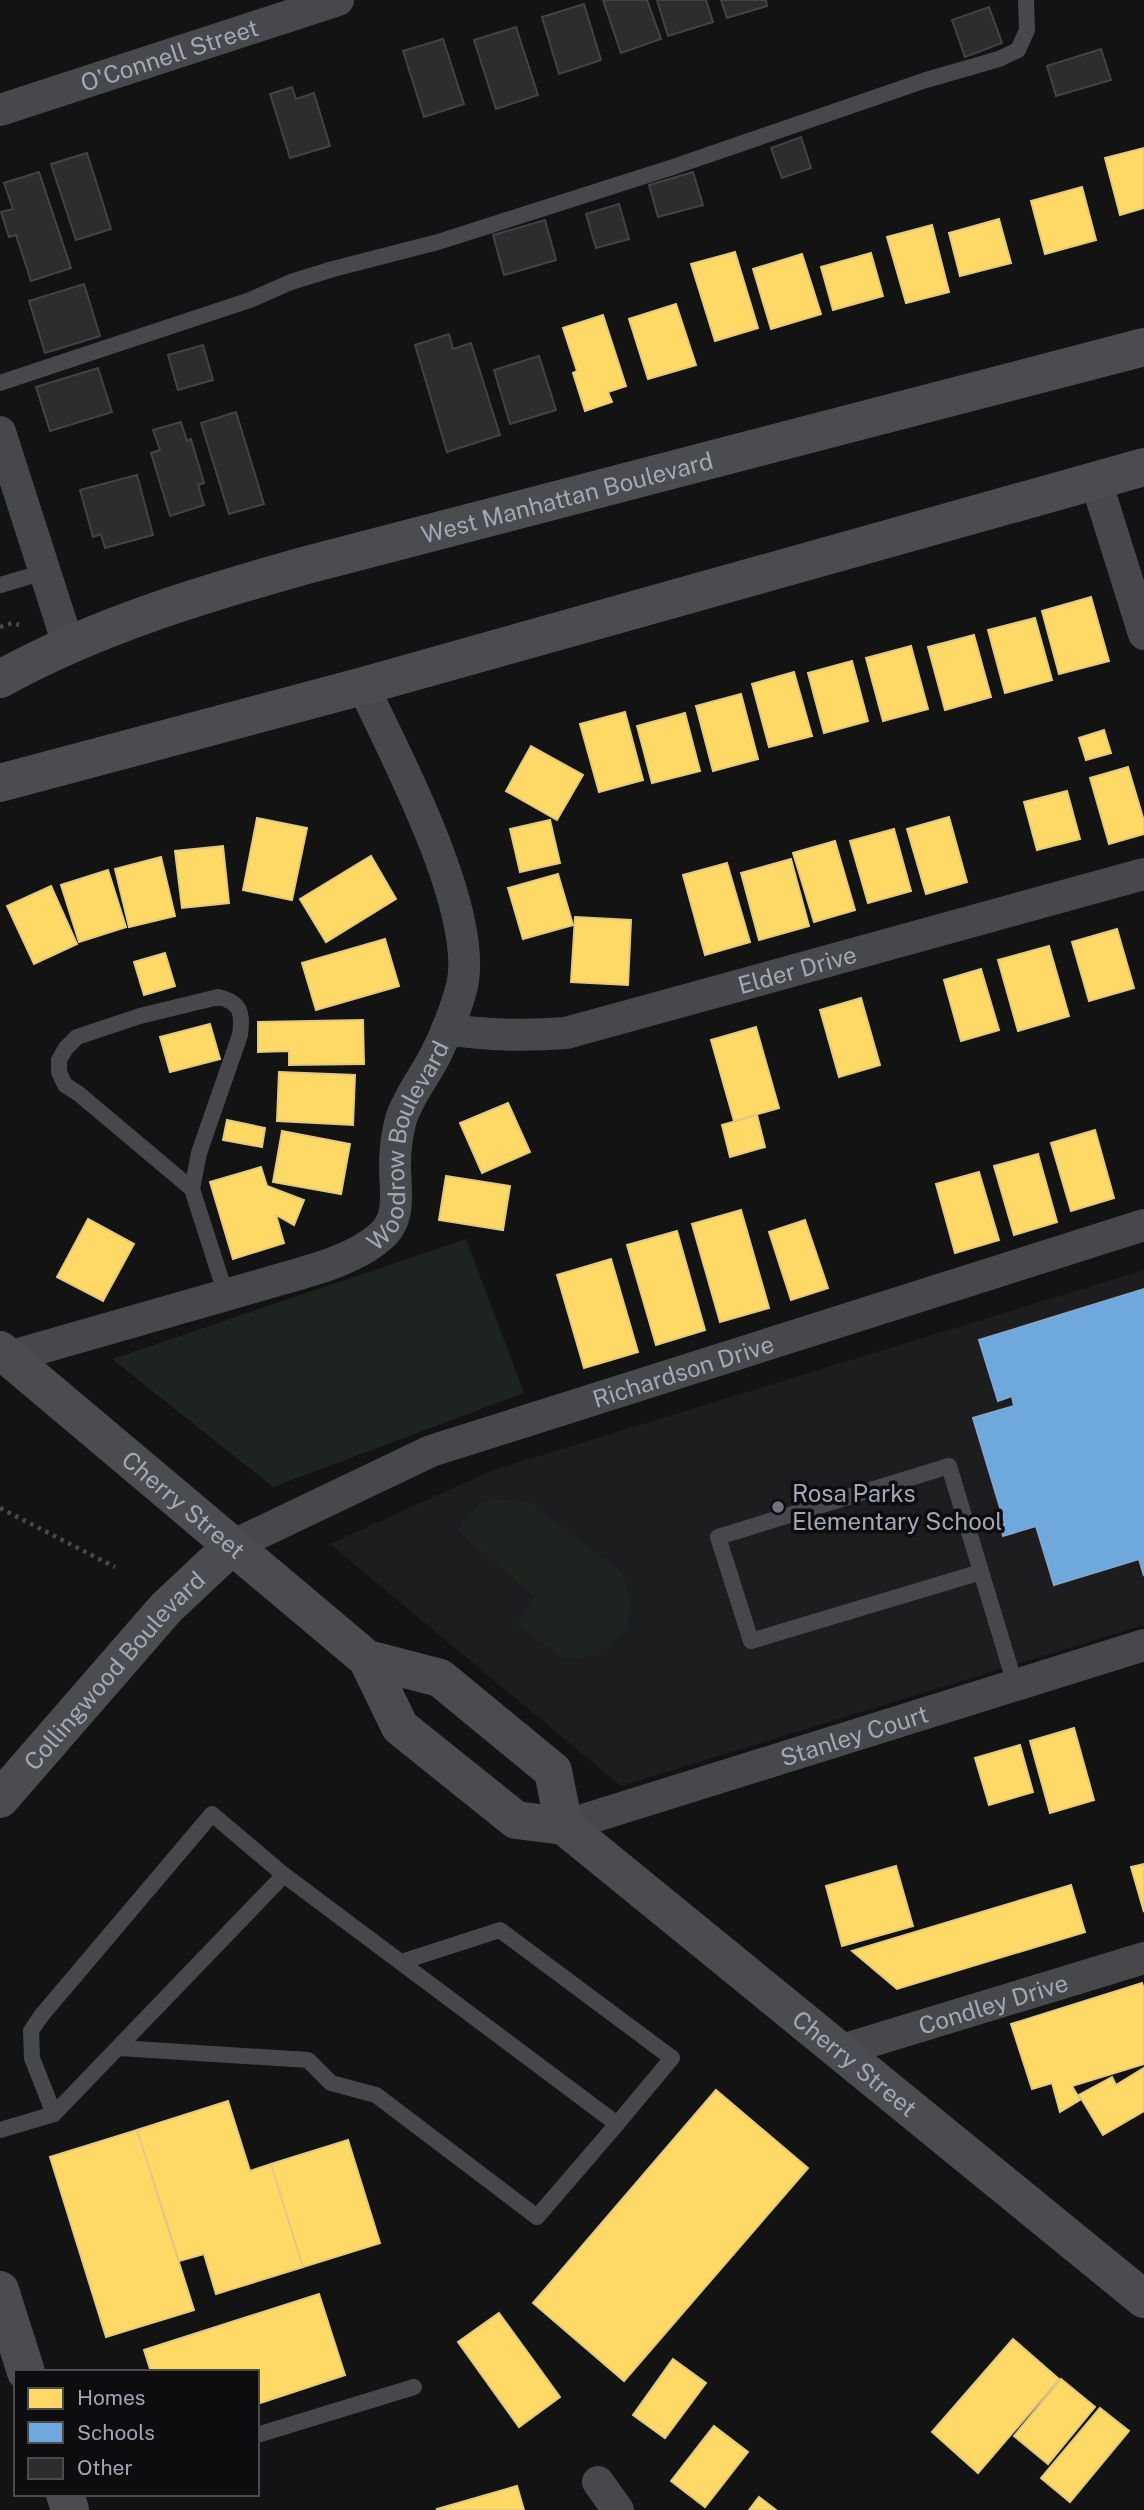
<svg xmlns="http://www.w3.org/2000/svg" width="1144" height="2510" font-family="'Public Sans',sans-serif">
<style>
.built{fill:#1d1d1f}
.green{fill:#1d231e}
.homes{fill:#ffd966;stroke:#e3ca7e;stroke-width:2}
.schools{fill:#6fa8dc;stroke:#7fa8d0;stroke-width:2}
.building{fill:#2d2d2e;stroke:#424247;stroke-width:2}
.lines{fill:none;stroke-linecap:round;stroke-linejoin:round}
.path{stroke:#49494e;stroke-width:4.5;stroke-dasharray:3.5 5;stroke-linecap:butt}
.service{stroke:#47484c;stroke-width:16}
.minor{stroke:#47484c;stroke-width:32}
.secondary{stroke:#4b4c50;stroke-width:38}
.poi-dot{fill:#71737c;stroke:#0d0d0f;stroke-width:2.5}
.labels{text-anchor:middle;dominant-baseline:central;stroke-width:7;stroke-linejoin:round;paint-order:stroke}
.street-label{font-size:24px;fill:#a3a7b5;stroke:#0d0d0f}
.poi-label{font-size:24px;fill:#a3a7b5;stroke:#0d0d0f;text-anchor:start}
</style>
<rect width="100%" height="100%" fill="#131313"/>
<path class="built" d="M1144,1270V1625L621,1786L330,1544L493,1470Z"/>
<g class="green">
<path d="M466,1239L524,1393L273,1487L112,1359Z"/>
<path d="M493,1499L529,1502L623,1573L630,1602L627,1629L596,1656L563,1658L516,1624L535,1597L457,1530L478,1506Z"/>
</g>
<g class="homes">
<path d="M1144,148V208L1120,215L1105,158Z"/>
<path d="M1082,187L1096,240L1045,254L1031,201Z"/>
<path d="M999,219L1011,263L960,276L949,233Z"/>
<path d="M932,225L949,292L906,303L887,237Z"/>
<path d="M735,252L758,328L715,341L691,264Z"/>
<path d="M871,253L883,296L833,310L821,267Z"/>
<path d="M802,254L821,314L771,329L753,269Z"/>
<path d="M676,304L696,365L648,379L629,319Z"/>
<path d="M603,315L626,386L608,392L612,402L585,411L573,373L577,371L563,328Z"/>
<path d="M1091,597L1109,661L1059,674L1042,611Z"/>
<path d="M1035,618L1052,680L1005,693L988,630Z"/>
<path d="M974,635L991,697L945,710L928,647Z"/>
<path d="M911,646L928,709L883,721L866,658Z"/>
<path d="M852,661L868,721L824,733L808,673Z"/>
<path d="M794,672L812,736L769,747L752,684Z"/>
<path d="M741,694L758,759L713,771L696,706Z"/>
<path d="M625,712L643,780L599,792L580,724Z"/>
<path d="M685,713L700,771L652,783L637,726Z"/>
<path d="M1104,730L1111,753L1086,760L1079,738Z"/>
<path d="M531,746L583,775L557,820L506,791Z"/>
<path d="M1128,767L1144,821V834L1109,844L1090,778Z"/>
<path d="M1067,791L1080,839L1037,850L1024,802Z"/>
<path d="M949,817L967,882L926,894L907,829Z"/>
<path d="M257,818L307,828L292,900L243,890Z"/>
<path d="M550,820L560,863L520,872L510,829Z"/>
<path d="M894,829L911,891L868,903L850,841Z"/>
<path d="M835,841L855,910L814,922L793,853Z"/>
<path d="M223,846L229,903L182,908L175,851Z"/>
<path d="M371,856L396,899L326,942L300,899Z"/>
<path d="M161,857L175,916L129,927L115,869Z"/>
<path d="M791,859L809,926L759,940L741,873Z"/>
<path d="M727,863L750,942L705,955L683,875Z"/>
<path d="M108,870L126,927L79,942L61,885Z"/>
<path d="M558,874L573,925L523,939L508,888Z"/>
<path d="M51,886L77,944L34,964L7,906Z"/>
<path d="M575,917L631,920L628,985L571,982Z"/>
<path d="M1117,929L1134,988L1089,1001L1072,942Z"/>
<path d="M385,939L399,986L316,1010L302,963Z"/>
<path d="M1049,946L1069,1016L1018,1031L998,960Z"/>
<path d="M165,953L175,986L144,995L134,962Z"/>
<path d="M981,969L999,1030L961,1041L944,980Z"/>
<path d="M861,998L880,1065L839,1077L820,1010Z"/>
<path d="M363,1020L364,1064L289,1065V1051L258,1052V1022Z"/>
<path d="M210,1024L220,1059L170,1072L160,1037Z"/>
<path d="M756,1027L779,1108L734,1121L711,1040Z"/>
<path d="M279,1072L355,1075L353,1125L277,1121Z"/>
<path d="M508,1103L530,1152L482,1173L460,1123Z"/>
<path d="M757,1115L765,1147L730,1157L722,1125Z"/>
<path d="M227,1120L265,1128L262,1147L223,1140Z"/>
<path d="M1095,1130L1114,1198L1071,1211L1051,1143Z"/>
<path d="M282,1131L350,1144L341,1194L273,1182Z"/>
<path d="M1038,1154L1057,1222L1014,1235L994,1166Z"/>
<path d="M261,1167L267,1186L304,1200L294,1225L276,1215L284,1243L233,1259L210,1182Z"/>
<path d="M979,1172L999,1240L955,1253L936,1184Z"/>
<path d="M446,1176L510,1186L503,1230L439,1220Z"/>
<path d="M741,1210L769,1308L720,1322L692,1224Z"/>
<path d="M88,1219L134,1244L103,1301L57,1277Z"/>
<path d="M805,1220L828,1288L791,1300L769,1232Z"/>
<path d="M677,1231L705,1330L656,1345L627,1245Z"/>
<path d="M611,1259L638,1352L584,1368L557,1275Z"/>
<path d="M1074,1728L1094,1800L1050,1813L1030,1741Z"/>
<path d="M1020,1745L1033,1792L989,1805L975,1758Z"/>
<path d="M1144,1864V1912L1131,1867Z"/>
<path d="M896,1866L913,1926L842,1946L826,1886Z"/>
<path d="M1071,1885L1085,1932L897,1989L852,1951Z"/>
<path d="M1142,1983L1144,1989V2064L1072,2086L1080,2100L1060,2112L1052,2083L1032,2089L1011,2024Z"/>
<path d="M1144,2068V2111L1103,2135L1079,2095L1112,2077L1116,2085Z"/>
<path d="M716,2090L808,2168L624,2381L533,2303Z"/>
<path d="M228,2101L250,2171L271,2164L303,2267L216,2294L204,2254L179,2261L137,2130Z"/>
<path d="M137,2130L194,2310L106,2337L50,2157Z"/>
<path d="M348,2140L380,2243L303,2267L271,2164Z"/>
<path d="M319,2294L345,2375L257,2404V2372H151L144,2350Z"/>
<path d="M499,2313L560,2397L519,2427L458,2342Z"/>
<path d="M1013,2339L1059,2379L978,2473L932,2432Z"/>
<path d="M673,2359L706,2383L665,2438L633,2415Z"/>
<path d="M1061,2379L1095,2407L1048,2464L1014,2436Z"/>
<path d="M1100,2408L1129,2431L1070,2502L1041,2478Z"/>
<path d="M714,2426L748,2452L705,2507L671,2481Z"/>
<path d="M517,2486L524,2510H438L437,2509Z"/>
<path d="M759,2497L776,2510H749Z"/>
</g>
<path class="schools" d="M1144,1289V1576L1139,1559L1054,1585L1036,1526L1003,1536L1000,1525L1005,1524L973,1418L1014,1406L1012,1396L998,1401L979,1340Z"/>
<g class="building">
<path d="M603,0H647L661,39L621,53Z"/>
<path d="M657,0H706L713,22L668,36Z"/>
<path d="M721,0H766L767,6L727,18Z"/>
<path d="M584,4L601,60L559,74L542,17Z"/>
<path d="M989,7L1002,43L965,57L952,20Z"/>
<path d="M516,27L538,95L496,109L474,40Z"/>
<path d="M443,39L464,104L424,117L403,51Z"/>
<path d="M1101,49L1111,80L1056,96L1047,66Z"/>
<path d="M292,87L296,99L314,93L330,146L290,158L270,94Z"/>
<path d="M801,137L811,168L782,178L771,148Z"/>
<path d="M87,153L111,229L76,240L51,164Z"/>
<path d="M39,172L71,268L31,281L16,235L9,237L1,212L13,209L4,183Z"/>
<path d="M693,172L703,205L658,217L649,185Z"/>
<path d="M619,204L629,239L596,248L586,214Z"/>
<path d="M545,220L556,260L504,275L493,235Z"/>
<path d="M84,284L100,336L45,353L29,301Z"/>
<path d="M449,334L453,349L471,343L500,435L447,452L415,345Z"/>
<path d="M203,345L213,380L178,390L168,355Z"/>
<path d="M539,356L556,410L510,424L494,370Z"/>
<path d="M98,368L112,412L50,431L36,387Z"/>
<path d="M236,412L264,504L229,514L201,423Z"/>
<path d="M181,422L187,441L191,439L204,483L198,485L204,505L170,516L151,453L160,450L153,430Z"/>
<path d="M137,475L153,535L105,548L101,534L93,537L80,490Z"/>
</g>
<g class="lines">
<g class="path">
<path d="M0,627L12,623L19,625"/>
<path d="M0,1508L115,1567"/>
</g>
<g class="service">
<path d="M0,383L250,300L291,282L333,269L438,242L673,167L926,80L999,59L1018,50L1027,30L1026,0"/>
<path d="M0,585L44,572"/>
<path d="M192,1189L199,1153L240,1035C243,1013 241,1002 218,997L140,1016L77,1037L66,1048L59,1060V1072L65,1085L79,1094L192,1189L226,1295"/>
<path d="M981,1572L751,1641L718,1537L949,1466L1015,1684"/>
<path d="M401,1962L500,1930L672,2058L617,2124"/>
<path d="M119,2048L308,2060L331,2083L376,2095L537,2217L617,2124L284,1875"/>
<path d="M0,2130L54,2114L284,1875L212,1814L41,2016L31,2031L32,2058L54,2114"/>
<path d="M257,2435L414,2387"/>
</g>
<g class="minor">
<path id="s1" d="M0,110L338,0"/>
<path d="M0,432L68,644"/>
<path d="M1096,481L1144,634"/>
<path id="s2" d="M447,1029C487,1036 525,1036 566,1033L1144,874"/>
<path id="s3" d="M9,1357C94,1332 179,1309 264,1284C300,1273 353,1262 381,1236C402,1218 395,1190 395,1166C395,1151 397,1134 401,1119C409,1095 425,1076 436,1054C446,1034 455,1011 461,990C482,916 395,755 363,686"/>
<path id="s4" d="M232,1546L431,1451L1144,1225"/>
<path id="s5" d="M564,1826L1144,1645"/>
<path id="s6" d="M842,2050L1144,1958"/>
<path d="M598,2482L618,2510"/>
</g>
<g class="secondary">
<path id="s7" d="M0,679C97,626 197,596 303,566L1144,347"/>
<path d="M0,783L363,686L1144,467"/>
<path id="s8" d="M0,1350L367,1659L440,1678L553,1771L564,1826"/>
<path id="s9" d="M367,1659L400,1727L516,1820L564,1826L1144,2299"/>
<path id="s10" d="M0,1799L166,1608L232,1546"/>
<path d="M0,2290L26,2372"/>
<path d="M65,2494L70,2510"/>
</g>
</g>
<circle class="poi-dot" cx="778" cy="1507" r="7"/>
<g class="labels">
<g class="street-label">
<text stroke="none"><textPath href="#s1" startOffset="178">O'Connell Street</textPath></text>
<text stroke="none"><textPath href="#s7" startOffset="597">West Manhattan Boulevard</textPath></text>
<text stroke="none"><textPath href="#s2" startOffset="359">Elder Drive</textPath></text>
<text stroke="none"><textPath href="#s3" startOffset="490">Woodrow Boulevard</textPath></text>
<text stroke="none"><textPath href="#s4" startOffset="485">Richardson Drive</textPath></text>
<text stroke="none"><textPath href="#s8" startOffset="240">Cherry Street</textPath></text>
<text stroke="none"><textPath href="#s10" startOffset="172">Collingwood Boulevard</textPath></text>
<text stroke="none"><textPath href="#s5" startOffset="304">Stanley Court</textPath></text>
<text stroke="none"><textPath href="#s6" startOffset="158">Condley Drive</textPath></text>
<text stroke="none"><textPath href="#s9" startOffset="648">Cherry Street</textPath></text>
</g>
<g class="poi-label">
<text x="792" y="1493">Rosa Parks<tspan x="792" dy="28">Elementary School</tspan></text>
</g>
</g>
<rect x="14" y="2370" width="245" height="126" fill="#0d0d0f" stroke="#494b51" stroke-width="2"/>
<rect x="28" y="2388" width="35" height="21" fill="#ffd966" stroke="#494b51" stroke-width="2"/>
<text x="77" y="2405" font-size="21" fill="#a3a7b5">Homes</text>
<rect x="28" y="2422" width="35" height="21" fill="#6fa8dc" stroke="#494b51" stroke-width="2"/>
<text x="77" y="2440" font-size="21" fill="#a3a7b5">Schools</text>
<rect x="28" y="2458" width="35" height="21" fill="#2d2d2e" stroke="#494b51" stroke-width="2"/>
<text x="77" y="2475" font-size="21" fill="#a3a7b5">Other</text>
</svg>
